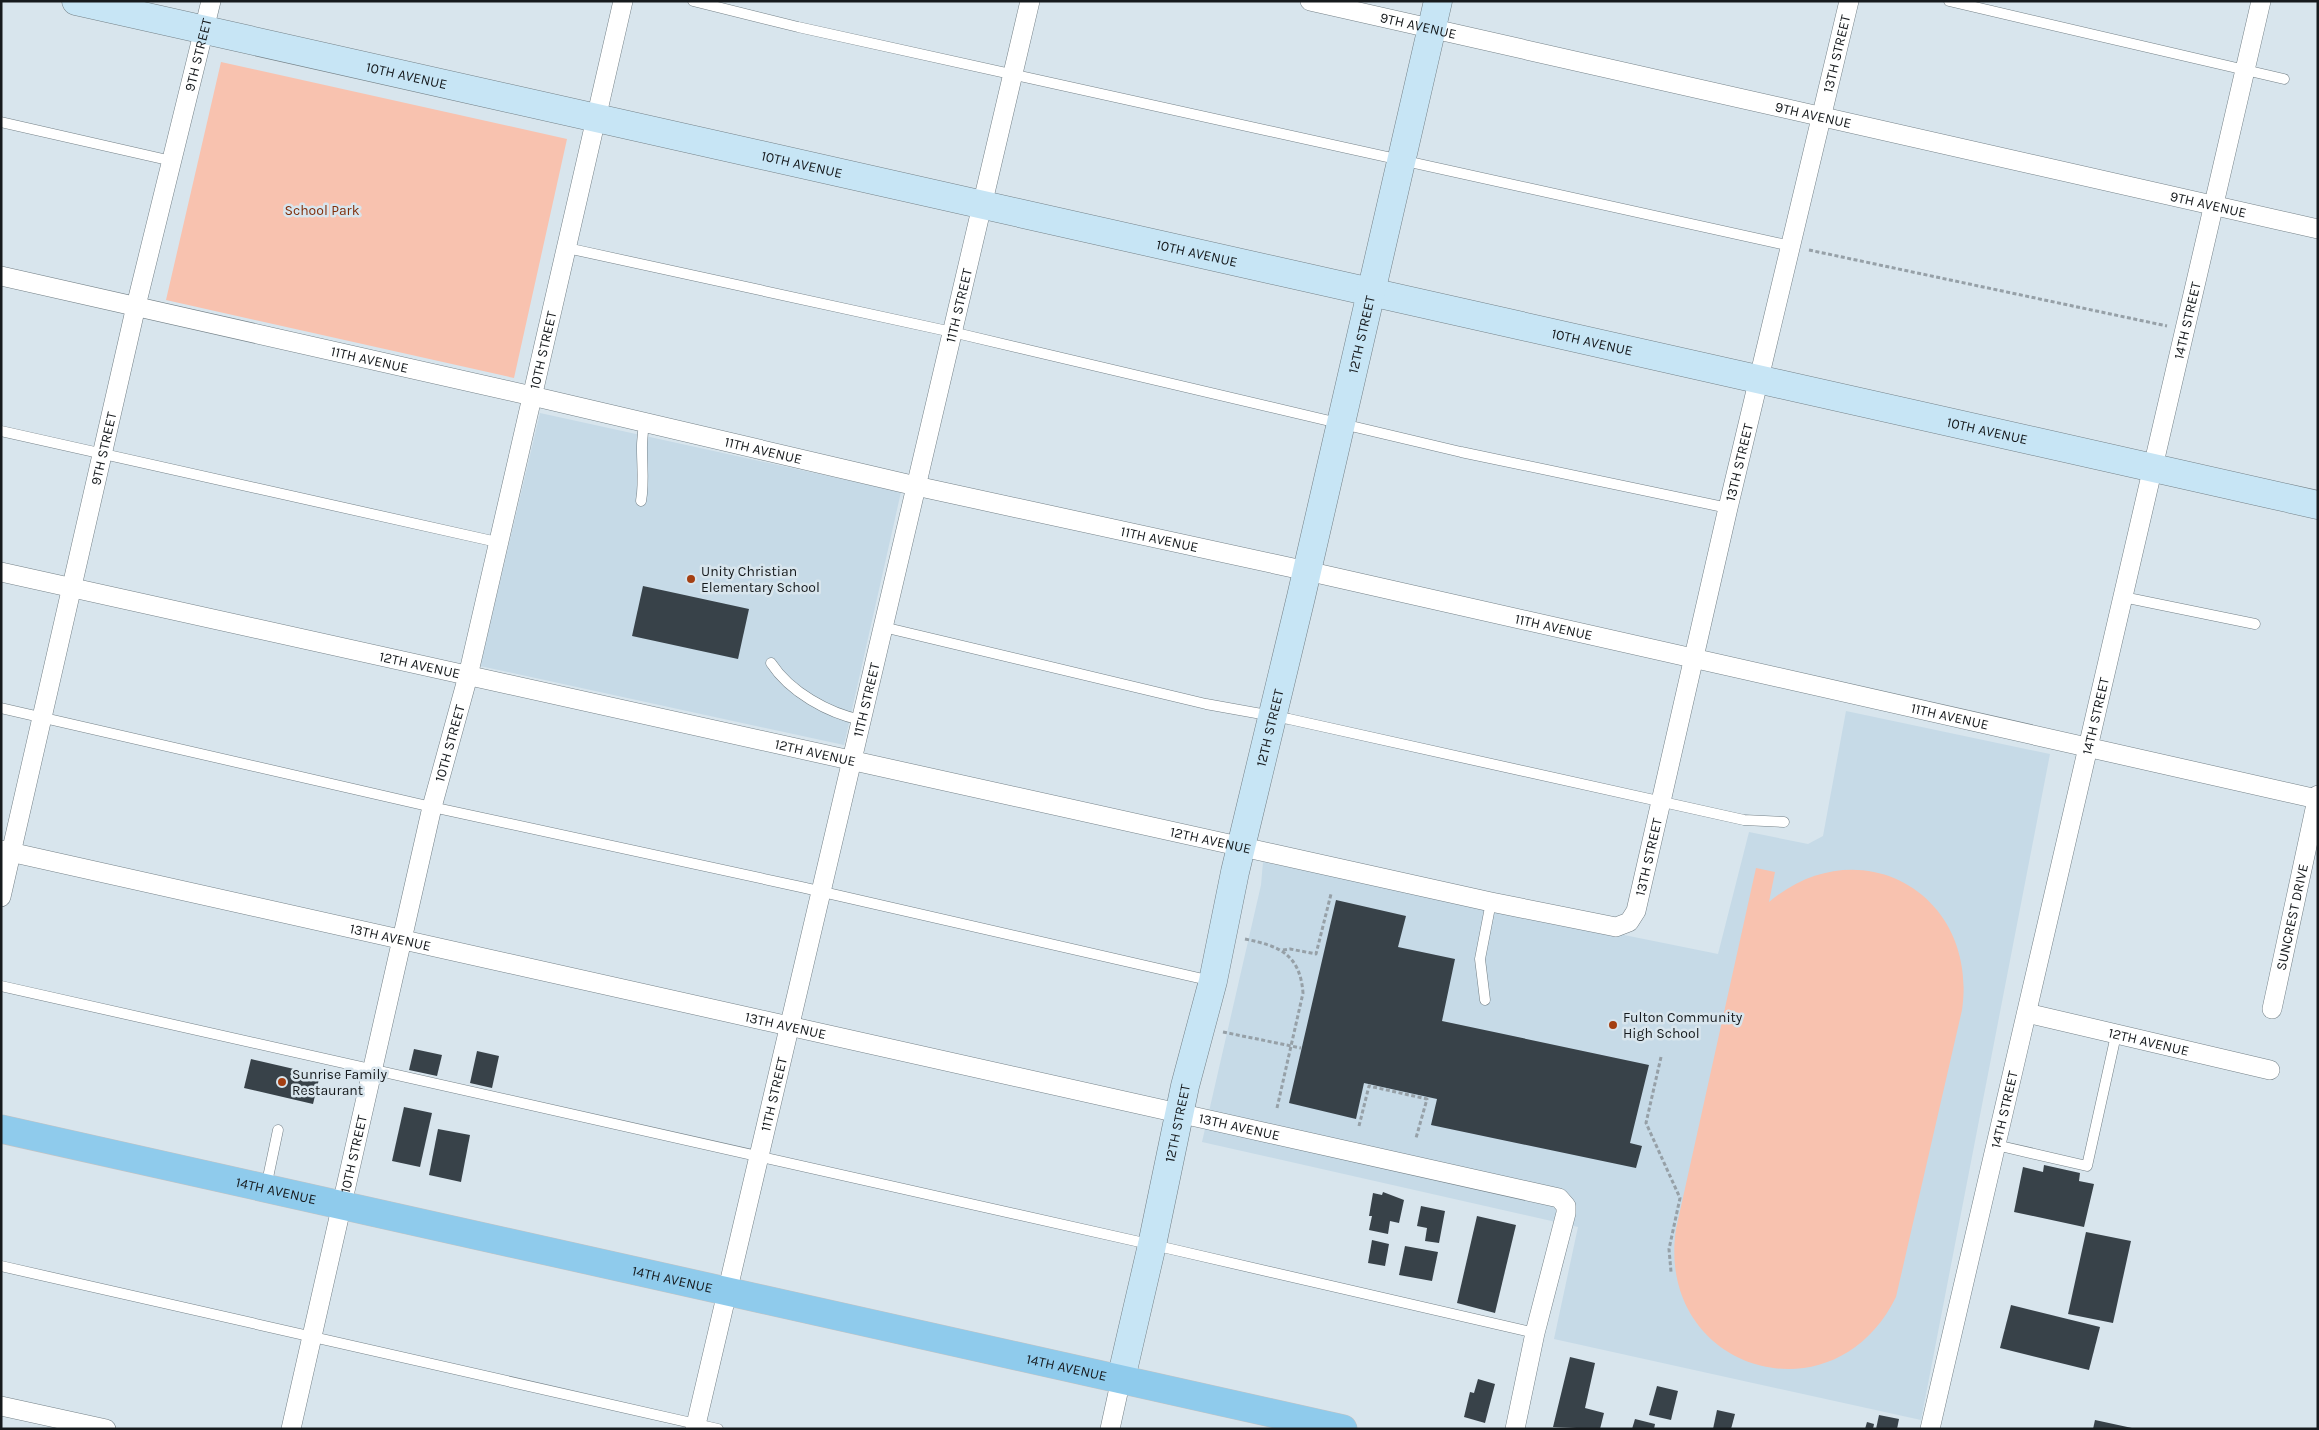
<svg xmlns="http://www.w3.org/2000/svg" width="2319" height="1430" font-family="Karla,sans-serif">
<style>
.built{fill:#c6dae7}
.green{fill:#f8c2af}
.building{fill:#384249}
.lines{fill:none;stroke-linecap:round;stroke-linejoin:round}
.lane-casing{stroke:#748087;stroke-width:11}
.street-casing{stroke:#748087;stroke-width:20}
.secondary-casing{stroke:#748087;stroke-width:29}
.primary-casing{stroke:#c2c3c4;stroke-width:29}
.path{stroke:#96a0a7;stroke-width:3;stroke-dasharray:4 2.5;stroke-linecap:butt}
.lane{stroke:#fff;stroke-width:10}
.street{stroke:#fff;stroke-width:19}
.secondary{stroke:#c7e5f5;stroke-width:28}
.primary{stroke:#8fcbec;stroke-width:28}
.poi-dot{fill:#a43f12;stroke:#d8e5ed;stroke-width:2}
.labels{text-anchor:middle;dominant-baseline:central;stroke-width:5;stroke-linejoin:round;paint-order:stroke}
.street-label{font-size:14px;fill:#161a1d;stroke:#d8e5ed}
.park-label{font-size:14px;fill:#7f2e0a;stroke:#d8e5ed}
.poi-label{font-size:14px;fill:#161a1d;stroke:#d8e5ed;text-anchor:start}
</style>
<rect width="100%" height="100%" fill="#d8e5ed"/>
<g class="built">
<path d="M540,413L901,492L844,745L480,666Z"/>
<path d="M1846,711L2050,754L1921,1420L1554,1339L1578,1227L1202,1142L1261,885L1263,862L1718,954L1749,832L1808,844L1823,836Z"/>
</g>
<g class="green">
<path d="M221,62L567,139L514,378L166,300Z"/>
<path d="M1756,868L1775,872L1769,902C1859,826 1979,893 1962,1010L1896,1297C1833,1425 1655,1370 1676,1229Z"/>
</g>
<g class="building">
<path d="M643,586L749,609L738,659L632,636Z"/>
<path d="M1336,900L1406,916L1398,947L1455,959L1442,1021L1649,1065L1630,1143L1642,1146L1636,1168L1431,1125L1437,1099L1364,1083L1356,1119L1289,1103Z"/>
<path d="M414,1049L442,1055L437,1076L409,1070Z"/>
<path d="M477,1051L499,1056L492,1088L470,1083Z"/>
<path d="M251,1059L320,1075L313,1104L244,1088Z"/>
<path d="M404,1107L432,1113L420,1167L392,1161Z"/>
<path d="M438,1129L470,1135L461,1182L429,1175Z"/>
<path d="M2044,1165L2080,1173L2079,1181L2094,1184L2084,1227L2014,1212L2023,1167L2043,1172Z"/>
<path d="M1383,1192L1404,1200L1399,1223L1390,1221L1388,1234L1369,1230L1372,1216H1369L1373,1193L1382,1195Z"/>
<path d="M1421,1206L1445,1211L1439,1243L1425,1241L1427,1228L1417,1226Z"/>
<path d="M1477,1216L1516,1225L1495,1313L1457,1303Z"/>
<path d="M2086,1232L2131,1241L2113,1323L2068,1314Z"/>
<path d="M1372,1240L1389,1244L1385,1266L1368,1263Z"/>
<path d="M1405,1246L1438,1252L1432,1281L1399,1275Z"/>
<path d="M2011,1305L2100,1327L2089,1370L2000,1348Z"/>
<path d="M1570,1357L1595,1363L1585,1408L1604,1413L1600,1429L1553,1427Z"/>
<path d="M1478,1379L1495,1384L1485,1423L1464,1417L1470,1392L1474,1393Z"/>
<path d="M1657,1386L1678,1391L1671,1420L1649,1415Z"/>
<path d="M1717,1410L1735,1414L1731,1429H1713Z"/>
<path d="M1879,1415L1899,1419L1897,1429H1876Z"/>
<path d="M1635,1419L1655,1424L1654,1429H1632Z"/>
<path d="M2095,1420L2132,1428L2131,1429H2093Z"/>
<path d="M1867,1422L1874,1424L1873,1429H1865Z"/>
</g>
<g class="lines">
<defs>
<g id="lane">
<path d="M693,1L798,27L1791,246"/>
<path d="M1949,1L2284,79"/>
<path d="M1,122L172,161"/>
<path d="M567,248L952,332L1461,452L1728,508"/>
<path d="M1,431L497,542"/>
<path d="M641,501C646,474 638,448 645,422"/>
<path d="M2123,597L2255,624"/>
<path d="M883,627L1206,704L1289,719L1744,820L1784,822"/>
<path d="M771,663C790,692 828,713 861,720"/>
<path d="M1,708L432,807L801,887L1212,981"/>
<path d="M1,986L1171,1249L1535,1333"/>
<path d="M1485,1000L1480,959L1491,902"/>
<path d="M1996,1145L2087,1166L2116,1035"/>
<path d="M266,1187L278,1130"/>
<path d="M1,1266L718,1429"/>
</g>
<g id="street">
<path id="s1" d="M1310,1L2318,229"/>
<path id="s2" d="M1,276L532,396L916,486L1307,571L2317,799"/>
<path id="s3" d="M1,572L1491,902L1616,927L1629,922L1636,911L1728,508L1849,1"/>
<path id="s4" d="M1,850L1559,1198L1566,1206V1213L1535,1333L1515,1429"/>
<path id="s5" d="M1,897L136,306L211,1"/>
<path id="s6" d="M2272,1009L2318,795"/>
<path id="s7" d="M2027,1013L2270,1070"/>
<path d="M1,1406L106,1429"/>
<path id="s8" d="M291,1429L432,807L468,676L623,1"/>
<path id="s9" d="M695,1429L1030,1"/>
<path d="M1110,1429L1121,1379"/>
<path id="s10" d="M1930,1429L2261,1"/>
</g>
<g id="secondary">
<path id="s11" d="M76,1L2318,505"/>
<path id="s12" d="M1121,1379L1152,1245L1185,1086L1213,981L1235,872L1301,597L1438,1"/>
</g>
<g id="primary">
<path id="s13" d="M1,1129L1343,1429"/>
</g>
</defs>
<use href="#lane" class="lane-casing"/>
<use href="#street" class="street-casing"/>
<use href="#secondary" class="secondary-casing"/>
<use href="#primary" class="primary-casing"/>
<g class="path">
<path d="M1809,250L2167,326"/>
<path d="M1245,939C1279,946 1300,954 1303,993L1277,1108"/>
<path d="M1283,950L1290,949L1316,954L1331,894"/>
<path d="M1223,1032L1301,1048"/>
<path d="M1661,1057L1646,1123L1680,1198L1669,1249L1671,1272"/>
<path d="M1359,1126L1369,1086L1427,1099L1416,1138"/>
</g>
<use href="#lane" class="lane"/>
<use href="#street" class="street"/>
<use href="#secondary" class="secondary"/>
<use href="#primary" class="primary"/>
</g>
<g class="poi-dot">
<circle cx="691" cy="579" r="5"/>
<circle cx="1613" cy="1025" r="5"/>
<circle cx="282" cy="1082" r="5"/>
</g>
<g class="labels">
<g class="street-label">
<text stroke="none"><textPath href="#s1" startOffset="111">9TH AVENUE</textPath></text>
<text stroke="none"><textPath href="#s3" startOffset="2561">13TH STREET</textPath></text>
<text stroke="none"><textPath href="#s5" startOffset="865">9TH STREET</textPath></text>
<text stroke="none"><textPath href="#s11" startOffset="339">10TH AVENUE</textPath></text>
<text stroke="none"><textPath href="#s1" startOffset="516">9TH AVENUE</textPath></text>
<text stroke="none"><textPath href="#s11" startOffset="744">10TH AVENUE</textPath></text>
<text stroke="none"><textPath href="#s1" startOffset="921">9TH AVENUE</textPath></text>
<text stroke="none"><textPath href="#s11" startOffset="1149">10TH AVENUE</textPath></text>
<text stroke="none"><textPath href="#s9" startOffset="1154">11TH STREET</textPath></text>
<text stroke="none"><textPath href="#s10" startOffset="1138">14TH STREET</textPath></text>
<text stroke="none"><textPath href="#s12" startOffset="1072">12TH STREET</textPath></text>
<text stroke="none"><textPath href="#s11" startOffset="1554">10TH AVENUE</textPath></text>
<text stroke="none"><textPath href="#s8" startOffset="1108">10TH STREET</textPath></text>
<text stroke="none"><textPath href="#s2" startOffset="378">11TH AVENUE</textPath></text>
<text stroke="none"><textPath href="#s11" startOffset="1959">10TH AVENUE</textPath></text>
<text stroke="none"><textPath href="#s5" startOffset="460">9TH STREET</textPath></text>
<text stroke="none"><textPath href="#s2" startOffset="782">11TH AVENUE</textPath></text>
<text stroke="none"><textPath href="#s3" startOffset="2141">13TH STREET</textPath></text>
<text stroke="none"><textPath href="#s2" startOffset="1188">11TH AVENUE</textPath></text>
<text stroke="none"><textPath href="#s2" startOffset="1592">11TH AVENUE</textPath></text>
<text stroke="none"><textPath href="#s3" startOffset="429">12TH AVENUE</textPath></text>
<text stroke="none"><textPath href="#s9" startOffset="749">11TH STREET</textPath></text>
<text stroke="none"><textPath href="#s10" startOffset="732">14TH STREET</textPath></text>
<text stroke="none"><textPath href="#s2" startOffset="1998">11TH AVENUE</textPath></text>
<text stroke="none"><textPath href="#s12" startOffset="668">12TH STREET</textPath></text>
<text stroke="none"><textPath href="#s8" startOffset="704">10TH STREET</textPath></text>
<text stroke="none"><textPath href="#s3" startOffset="834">12TH AVENUE</textPath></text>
<text stroke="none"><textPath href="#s3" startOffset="1239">12TH AVENUE</textPath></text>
<text stroke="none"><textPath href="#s3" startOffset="1736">13TH STREET</textPath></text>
<text stroke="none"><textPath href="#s6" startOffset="94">SUNCREST DRIVE</textPath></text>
<text stroke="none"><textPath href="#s4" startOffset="399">13TH AVENUE</textPath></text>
<text stroke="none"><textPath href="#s4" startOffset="804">13TH AVENUE</textPath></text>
<text stroke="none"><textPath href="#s7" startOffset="125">12TH AVENUE</textPath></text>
<text stroke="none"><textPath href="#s9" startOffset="344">11TH STREET</textPath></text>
<text stroke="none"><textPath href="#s10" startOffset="328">14TH STREET</textPath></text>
<text stroke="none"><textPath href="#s12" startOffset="262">12TH STREET</textPath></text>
<text stroke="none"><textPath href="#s4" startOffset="1269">13TH AVENUE</textPath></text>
<text stroke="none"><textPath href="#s8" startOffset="282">10TH STREET</textPath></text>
<text stroke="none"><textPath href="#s13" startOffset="282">14TH AVENUE</textPath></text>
<text stroke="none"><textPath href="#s13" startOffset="688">14TH AVENUE</textPath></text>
<text stroke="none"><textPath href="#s13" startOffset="1092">14TH AVENUE</textPath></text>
</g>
<g class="park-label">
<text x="322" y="210">School Park</text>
</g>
<g class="poi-label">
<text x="701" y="571">Unity Christian<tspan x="701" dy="16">Elementary School</tspan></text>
<text x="1623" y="1017">Fulton Community<tspan x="1623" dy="16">High School</tspan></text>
<text x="292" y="1074">Sunrise Family<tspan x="292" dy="16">Restaurant</tspan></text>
</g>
</g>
<rect width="2319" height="1430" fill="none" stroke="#161a1d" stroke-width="5"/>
</svg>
